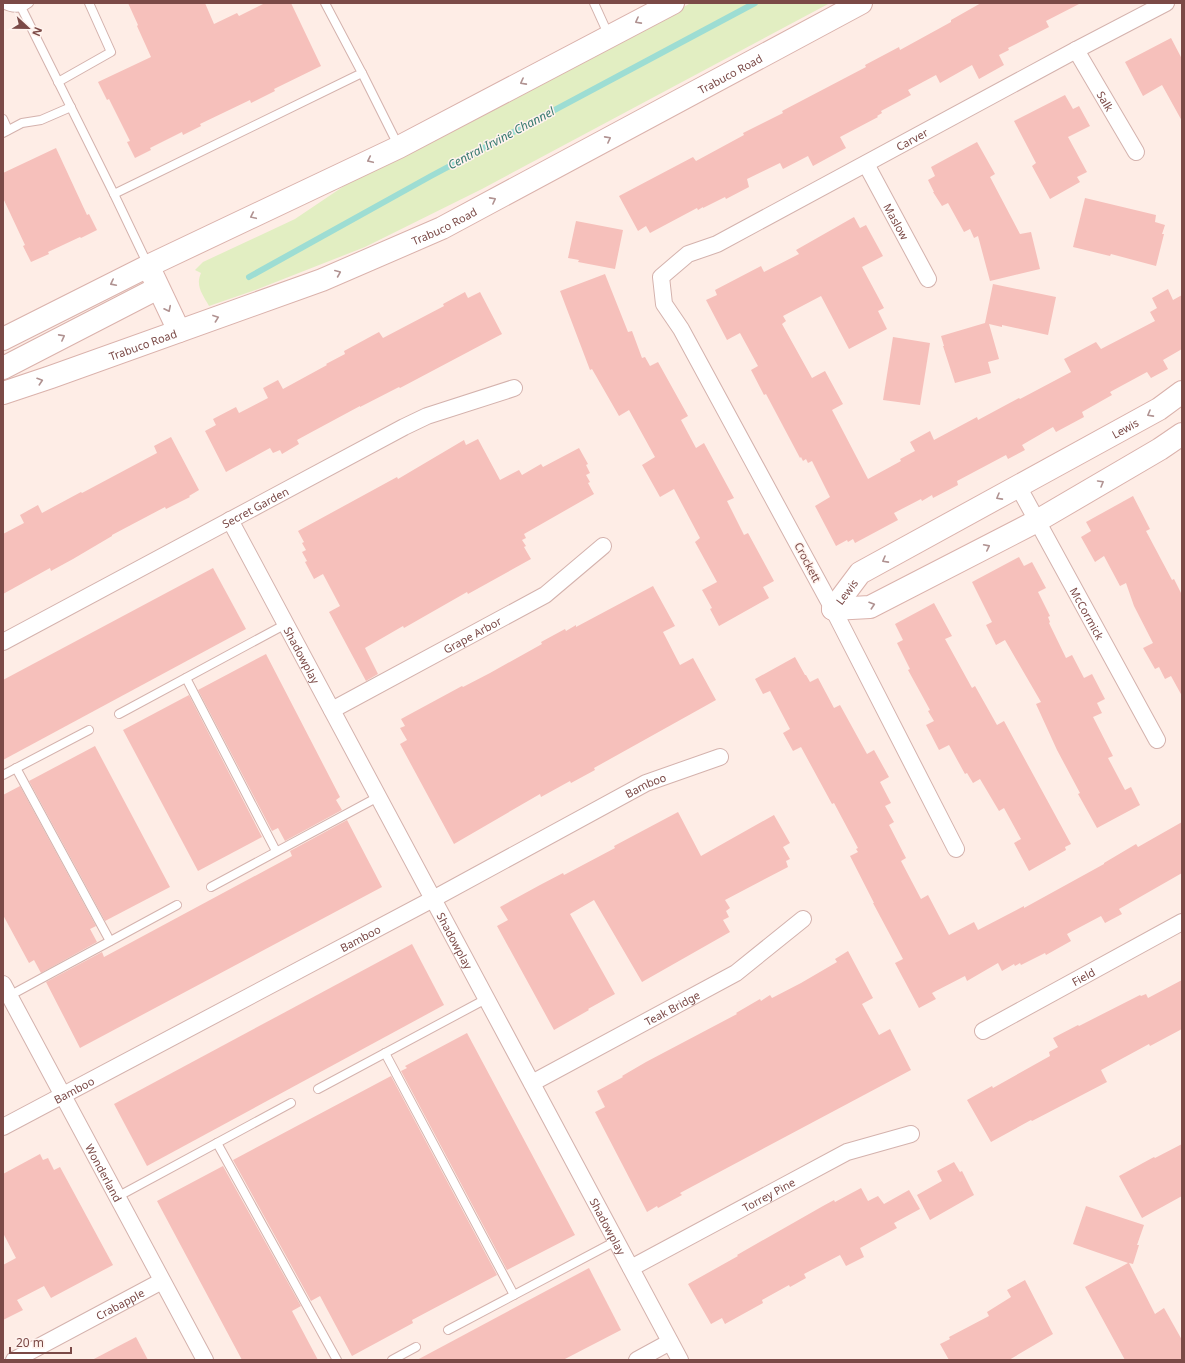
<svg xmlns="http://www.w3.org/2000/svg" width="1185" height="1363" font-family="'Noto Sans',sans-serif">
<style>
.green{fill:#e2eec2}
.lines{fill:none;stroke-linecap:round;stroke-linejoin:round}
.stream{stroke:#9dddd3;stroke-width:6}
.building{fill:#f6c0bb}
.lane-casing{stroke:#d4b2ad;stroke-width:10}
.street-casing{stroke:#d4b2ad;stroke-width:18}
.secondary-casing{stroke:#dab2ac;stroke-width:24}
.lane{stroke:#fff;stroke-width:8}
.street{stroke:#fff;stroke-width:16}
.secondary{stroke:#fff;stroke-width:22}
.oneway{stroke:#b09291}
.labels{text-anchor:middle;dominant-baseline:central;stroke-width:3;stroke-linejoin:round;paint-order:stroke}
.street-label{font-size:11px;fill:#7b4a47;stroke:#fff3ee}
.water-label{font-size:12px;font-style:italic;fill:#377a70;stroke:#fff3ee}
</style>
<rect width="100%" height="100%" fill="#feede6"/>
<path class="green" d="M691,3H830L482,189L365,247L258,289L209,306C203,295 195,286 201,273L195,270L203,262L295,219L347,184Z"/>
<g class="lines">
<path class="stream" d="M249,277L431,176L755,3"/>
</g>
<g class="building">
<path d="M128,3H205L214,24L237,13L239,16L265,3H291L321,66L274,89L275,91L251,103L250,100L200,124L201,126L183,135L182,132L150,148L151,150L135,158L127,142L130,141L109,99L107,100L98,82L151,57L137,26L138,25Z"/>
<path d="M981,3H1081L1046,21L1049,27L1008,48L1009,50L999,55L1004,65L979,79L972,65L940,83L936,75L908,90L911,95L881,111L882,113L877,116L878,117L840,137L846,148L813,166L808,156L783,169L780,163L747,179L749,187L726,199L725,197L703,208V207L698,210L697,208L650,233L646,226L638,231L619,196L693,157L696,161L744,135L743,133L783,113L782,111L866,67L865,65L899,47L900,50L951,22V20Z"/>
<path d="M1171,38L1182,59V121L1162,85L1143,96L1125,62Z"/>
<path d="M1065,95L1073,109L1079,106L1090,126L1068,137L1087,172L1077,177L1080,182L1050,199L1032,166L1036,163L1014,121Z"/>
<path d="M977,142L995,174L990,177L1020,234L1031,232L1040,269L990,281L978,236L974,238L970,229L964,232L948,203L942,206L933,192H934L928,180L935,176L931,167Z"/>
<path d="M56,148L87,215L89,214L97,230L81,238L80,237L48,252L49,254L31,262L23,246L25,245L3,198V173Z"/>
<path d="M1085,198L1156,215L1155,222L1165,225L1162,234H1164L1156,266L1111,254L1110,256L1073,247Z"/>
<path d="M854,217L860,228L866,225L883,256L862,267L884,308L878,311L887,329L849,349L821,296L783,316L786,321L782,324L812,378L825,371L843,404L832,410L868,479L901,461L900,459L915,451L910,442L930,431L934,440L977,417L978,420L1019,398L1020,399L1071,372L1064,359L1096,342L1101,349L1155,321L1150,312L1157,308L1152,298L1168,289L1173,300L1182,295V349L1163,360L1168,369L1151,378L1147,372L1110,392L1112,395L1082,412L1084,417L1056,432L1053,427L1022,445L1025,450L1008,459L1006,455L957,481L958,485L933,498L932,495L922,501L921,499L894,513L898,520L855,543L853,539L848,542L847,540L836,546L815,506L830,497L812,461L808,463L806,459L803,461L801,457L800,458L766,394L764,395L751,370L758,366L740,333L727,340L706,300L717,295L715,290L761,266L764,272L799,254L796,250Z"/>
<path d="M576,221L623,230L615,269L578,262L579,260L568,258Z"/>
<path d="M605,274L628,332L632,331L642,358L645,357L650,366L658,362L688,416L681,420L696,448L704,443L734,498L727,501L744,535L748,533L774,581L763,587L769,598L719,626L710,609L712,608L702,590L717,582L695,542L700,538L674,489L660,497L642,465L655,457L629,410L619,416L592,369L590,370L560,291Z"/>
<path d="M993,284L1056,297L1048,335L1002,325V327L989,324L999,359L988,362L991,373L955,383L943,346H944L941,336L985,323Z"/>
<path d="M465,292L468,298L480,292L502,334L400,388L399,387L360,407V406L308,434L297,440L299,444L282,454L280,450L273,453L270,448L226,472L205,431L216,425L213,419L236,407L239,413L268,398L263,388L278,380L283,389L327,365L326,364L345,354L344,351L379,332L383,338L444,306L443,304Z"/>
<path d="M893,337L930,343L920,405L883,400Z"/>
<path d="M171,437L199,490L189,496L190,497L166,509L165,507L112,535V536L73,559L51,571L50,568L3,594V534L24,523L20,515L38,505L42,513L81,492L82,493L157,453L154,446Z"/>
<path d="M478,439L500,480L519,470L522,475L541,464L543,467L579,448L588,464L586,465L590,473L586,475L590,482L588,483L594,494L524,534L526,538L522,540L526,546L524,547L531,559L468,594L467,592L404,628L403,626L365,648L378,674L366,681L329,612L340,606L323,574L314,579L305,562L307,561L302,552L306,550L302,543L304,542L298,531L397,477L398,479L464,440L466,445Z"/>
<path d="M1133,496L1150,529L1146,531L1172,580L1174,579L1182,595V696L1171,676L1165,679L1159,667L1155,669L1143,648L1153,643L1134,606L1126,583L1120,586L1104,556L1095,562L1081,537L1091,531L1086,522Z"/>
<path d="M1019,557L1024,566L1032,562L1046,588L1038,592L1050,616L1048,617L1050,622L1049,623L1066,658L1072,655L1084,678L1092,674L1105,699L1097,703L1102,713L1093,717L1113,756L1108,758L1125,790L1131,787L1140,805L1097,828L1078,794L1080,793L1057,750L1036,704L1041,702L1005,640L996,645L986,625L992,622L972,582Z"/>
<path d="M213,568L246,629L3,760V680Z"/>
<path d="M653,586L675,626L663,632L680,665L693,658L716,700L594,768L595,770L571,783L570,781L541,797L540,794L454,844L400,744L407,740L400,728L405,726L401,719L462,686L463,687L490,673L542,644L541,642L565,629L566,631L576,625V627Z"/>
<path d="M934,603L952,636L945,639L972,688L975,686L997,725L1004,721L1071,844L1065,847L1066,850L1029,871L1014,843L1021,839L1004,808L999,811L980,779L973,783L967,773L965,774L949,745L939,750L926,725L934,721L928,711L930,710L908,670L910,669L897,643L903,640L895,624Z"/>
<path d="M266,654L340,797L336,800L342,810L285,841L278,828L272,831L198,690Z"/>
<path d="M795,657L805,675H806L810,682L818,678L834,708L840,705L867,754L874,750L889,777L880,782L891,803L885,806L894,822L889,825L906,858L901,861L921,899L928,895L949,935L974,922L978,930L1024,906V908L1104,864V863L1136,844L1138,847L1182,822V873L1119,909L1122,914L1105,923L1101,916L1067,934L1071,941L1046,955L1045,953L1021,965L1020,963L1015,966L1014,964L1002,971L998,963L967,981L965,976L932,993L936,999L919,1008L895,963L903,959L873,903H874L850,856L858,852L856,849L858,848L834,803L832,804L801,747L793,751L783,733L790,729L770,691L763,694L755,679Z"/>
<path d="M189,695L262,837L198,871L123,730Z"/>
<path d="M95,746L170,887L105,921L29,781Z"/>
<path d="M20,786L96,926L90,929L97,942L41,973L34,960L29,963L3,915V795Z"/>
<path d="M678,812L701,856L774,815L790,843L783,847L790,859L786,861L788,867L725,900L730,908L726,911L729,917L723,920L730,932L642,982L594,900L570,914L615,994L588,1009L589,1010L554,1030L497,926L508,920L500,907L540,885L563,873L564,875L615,848L614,846Z"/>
<path d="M347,820L382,887L80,1048L46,982L102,952L104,957L266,870L292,856L290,851Z"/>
<path d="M412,944L444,1005L147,1166L114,1104Z"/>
<path d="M848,951L873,998L862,1004L879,1035L890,1029L911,1070L680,1193L682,1195L658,1208L657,1206L647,1212L595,1112L605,1107L597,1091L623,1077L622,1076L646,1062L737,1014L736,1013L760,999L761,1001L770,995L772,998L801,983L837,962L835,959Z"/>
<path d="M1182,980V1029L1150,1046L1149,1044L1101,1070L1107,1082L1032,1121L1031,1120L991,1142L967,1100L992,1086L993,1088L1050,1056L1049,1052L1058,1047L1053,1038L1078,1025L1079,1026L1140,995L1141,996L1146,994L1148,998Z"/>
<path d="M467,1033L575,1235L507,1270L401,1071L407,1068L405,1066Z"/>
<path d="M391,1076L497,1275L412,1320L413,1323L352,1356L320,1296L311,1301L233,1160Z"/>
<path d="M1182,1144V1196L1142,1218L1119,1176L1154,1157L1155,1158Z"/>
<path d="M40,1154L43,1160L48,1158L54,1170L60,1167L113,1265L51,1298L44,1286L17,1300L23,1310L3,1320V1265L16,1258L3,1233V1174Z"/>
<path d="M954,1162L960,1172L962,1171L974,1195L930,1220L917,1195L942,1181L937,1171Z"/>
<path d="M223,1166L301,1306L292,1311L318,1360H242L157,1201Z"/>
<path d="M861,1188L868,1201L878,1196L884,1204L909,1190L920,1209L894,1223L897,1228L860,1248L864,1257L846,1266L840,1255L804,1274L806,1278L790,1287L789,1285L762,1300L763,1303L725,1324L722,1318L711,1324L688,1284L738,1256L737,1255L823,1206L834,1200L835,1202Z"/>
<path d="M1086,1206L1144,1225L1137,1245H1139L1133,1264L1129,1263L1155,1314L1164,1308L1182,1340V1360H1125L1085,1287L1128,1263L1073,1244Z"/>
<path d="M589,1268L621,1330L563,1360H417Z"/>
<path d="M1025,1280L1053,1334L1009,1360H949L940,1344L950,1339L949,1337L989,1316L987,1312L1011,1297L1007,1290Z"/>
<path d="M136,1337L148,1360H92Z"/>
</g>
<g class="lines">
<defs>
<g id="lane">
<path d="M594,3L609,36"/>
<path d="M3,4C12,9 21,9 29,3"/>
<path d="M21,7L114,194L148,265"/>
<path d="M362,73L399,147"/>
<path d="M58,82L111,52L89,3"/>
<path d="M3,119L8,130"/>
<path d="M3,133L22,123L41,120L71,107"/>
<path d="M114,194L362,73L325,3"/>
<path d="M186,678L276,851"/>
<path d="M119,714L286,624"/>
<path d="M16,768L110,941"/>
<path d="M3,775L89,730"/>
<path d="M211,887L378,797"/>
<path d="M9,996L177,905"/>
<path d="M385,1053L514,1295"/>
<path d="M318,1089L486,999"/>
<path d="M217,1143L337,1360"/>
<path d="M117,1197L291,1103"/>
<path d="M448,1330L616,1241"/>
<path d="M392,1360L416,1347"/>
</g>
<g id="street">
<path id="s1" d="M1076,50L1136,152"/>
<path id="s2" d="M866,164L928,279"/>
<path id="s3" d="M1018,486L1157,740"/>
<path id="s4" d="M230,520L680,1360"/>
<path id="s5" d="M3,642L404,427L427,416L514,388"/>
<path id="s6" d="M332,710L545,595L603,546"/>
<path id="s7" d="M956,849L833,609L681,329L664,304L661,277L688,254L717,244L1076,50L1166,3"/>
<path id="s8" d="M3,984L205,1360"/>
<path id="s9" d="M983,1031L1182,922"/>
<path id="s10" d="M532,1083L736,973L803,919"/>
<path id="s11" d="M3,1127L433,899L646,783L720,757"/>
<path id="s12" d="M631,1268L847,1152L911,1134"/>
<path id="s13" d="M14,1360L162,1281"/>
<path d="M637,1360L670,1342"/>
</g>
<g id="secondary">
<path d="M152,274L179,331"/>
<path d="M3,339L148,266L399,147L673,3"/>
<path d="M3,368L158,288"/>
<path id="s14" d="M3,393L51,377L322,280L442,228L861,3"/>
<path id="s15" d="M833,609L860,573L1159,409L1182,392"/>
<path d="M833,609L870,607L1037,521L1160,449L1182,434"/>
</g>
</defs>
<use href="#lane" class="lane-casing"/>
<use href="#street" class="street-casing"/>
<use href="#secondary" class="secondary-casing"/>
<use href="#lane" class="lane"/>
<use href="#street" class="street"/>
<use href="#secondary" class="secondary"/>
</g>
<defs><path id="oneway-chevron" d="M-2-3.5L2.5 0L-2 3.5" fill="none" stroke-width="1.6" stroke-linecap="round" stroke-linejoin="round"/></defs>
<g class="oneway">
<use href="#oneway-chevron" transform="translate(638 21) rotate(152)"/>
<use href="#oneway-chevron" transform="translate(523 82) rotate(152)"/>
<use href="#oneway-chevron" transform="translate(608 139) rotate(-28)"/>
<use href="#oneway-chevron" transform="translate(370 160) rotate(155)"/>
<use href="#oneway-chevron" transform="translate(493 200) rotate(-28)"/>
<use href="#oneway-chevron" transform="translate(253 216) rotate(155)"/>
<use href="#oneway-chevron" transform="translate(338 273) rotate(-23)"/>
<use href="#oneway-chevron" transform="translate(113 283) rotate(153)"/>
<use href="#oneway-chevron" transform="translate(168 309) rotate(64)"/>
<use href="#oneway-chevron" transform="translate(216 318) rotate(-20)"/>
<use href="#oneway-chevron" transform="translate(62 337) rotate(-28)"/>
<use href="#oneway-chevron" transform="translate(40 381) rotate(-18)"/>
<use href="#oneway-chevron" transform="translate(1150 414) rotate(151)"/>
<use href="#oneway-chevron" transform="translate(1101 483) rotate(-30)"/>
<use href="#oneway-chevron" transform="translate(999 497) rotate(151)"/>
<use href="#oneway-chevron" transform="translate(987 547) rotate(-27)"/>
<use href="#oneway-chevron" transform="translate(885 560) rotate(151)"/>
<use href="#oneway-chevron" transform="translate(872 605) rotate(-18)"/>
</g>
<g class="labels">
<g class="street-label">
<text stroke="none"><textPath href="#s14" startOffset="796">Trabuco Road</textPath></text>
<text stroke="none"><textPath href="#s1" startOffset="59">Salk</textPath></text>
<text stroke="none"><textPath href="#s7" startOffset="933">Carver</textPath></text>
<text stroke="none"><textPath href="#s2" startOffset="65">Maslow</textPath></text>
<text stroke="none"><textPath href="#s14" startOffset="472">Trabuco Road</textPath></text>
<text stroke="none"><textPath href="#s14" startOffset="148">Trabuco Road</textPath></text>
<text stroke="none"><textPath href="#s15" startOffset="347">Lewis</textPath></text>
<text stroke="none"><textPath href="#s5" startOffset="286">Secret Garden</textPath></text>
<text transform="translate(808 562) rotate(62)">Crockett</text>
<text stroke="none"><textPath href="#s15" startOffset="22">Lewis</textPath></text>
<text stroke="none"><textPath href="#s3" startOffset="145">McCormick</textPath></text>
<text stroke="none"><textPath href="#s6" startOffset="159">Grape Arbor</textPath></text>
<text stroke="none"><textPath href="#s4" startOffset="153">Shadowplay</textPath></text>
<text stroke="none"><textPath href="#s11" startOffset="728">Bamboo</textPath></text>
<text stroke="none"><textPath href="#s11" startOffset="404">Bamboo</textPath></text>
<text stroke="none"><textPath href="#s4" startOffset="477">Shadowplay</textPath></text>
<text stroke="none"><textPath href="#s9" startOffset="114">Field</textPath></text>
<text stroke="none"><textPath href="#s10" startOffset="159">Teak Bridge</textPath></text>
<text stroke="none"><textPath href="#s11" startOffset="80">Bamboo</textPath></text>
<text stroke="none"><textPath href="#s8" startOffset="214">Wonderland</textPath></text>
<text stroke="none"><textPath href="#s12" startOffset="156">Torrey Pine</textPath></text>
<text stroke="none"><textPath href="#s4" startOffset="801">Shadowplay</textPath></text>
<text stroke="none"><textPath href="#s13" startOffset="120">Crabapple</textPath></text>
</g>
<g class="water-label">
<text transform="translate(501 138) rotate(-28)">Central Irvine Channel</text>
</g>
</g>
<rect width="1185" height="1363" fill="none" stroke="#7b4a47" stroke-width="8"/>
<g transform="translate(28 28) rotate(112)" stroke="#fff3ee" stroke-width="3" paint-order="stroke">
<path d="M0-3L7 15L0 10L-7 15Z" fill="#7b4a47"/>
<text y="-6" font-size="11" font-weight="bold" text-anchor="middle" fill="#7b4a47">N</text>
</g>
<path d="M10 1347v6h61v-6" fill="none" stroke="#7b4a47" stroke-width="2"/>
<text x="16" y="1347" font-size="12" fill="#7b4a47" stroke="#fff3ee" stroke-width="3" paint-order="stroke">20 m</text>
</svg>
